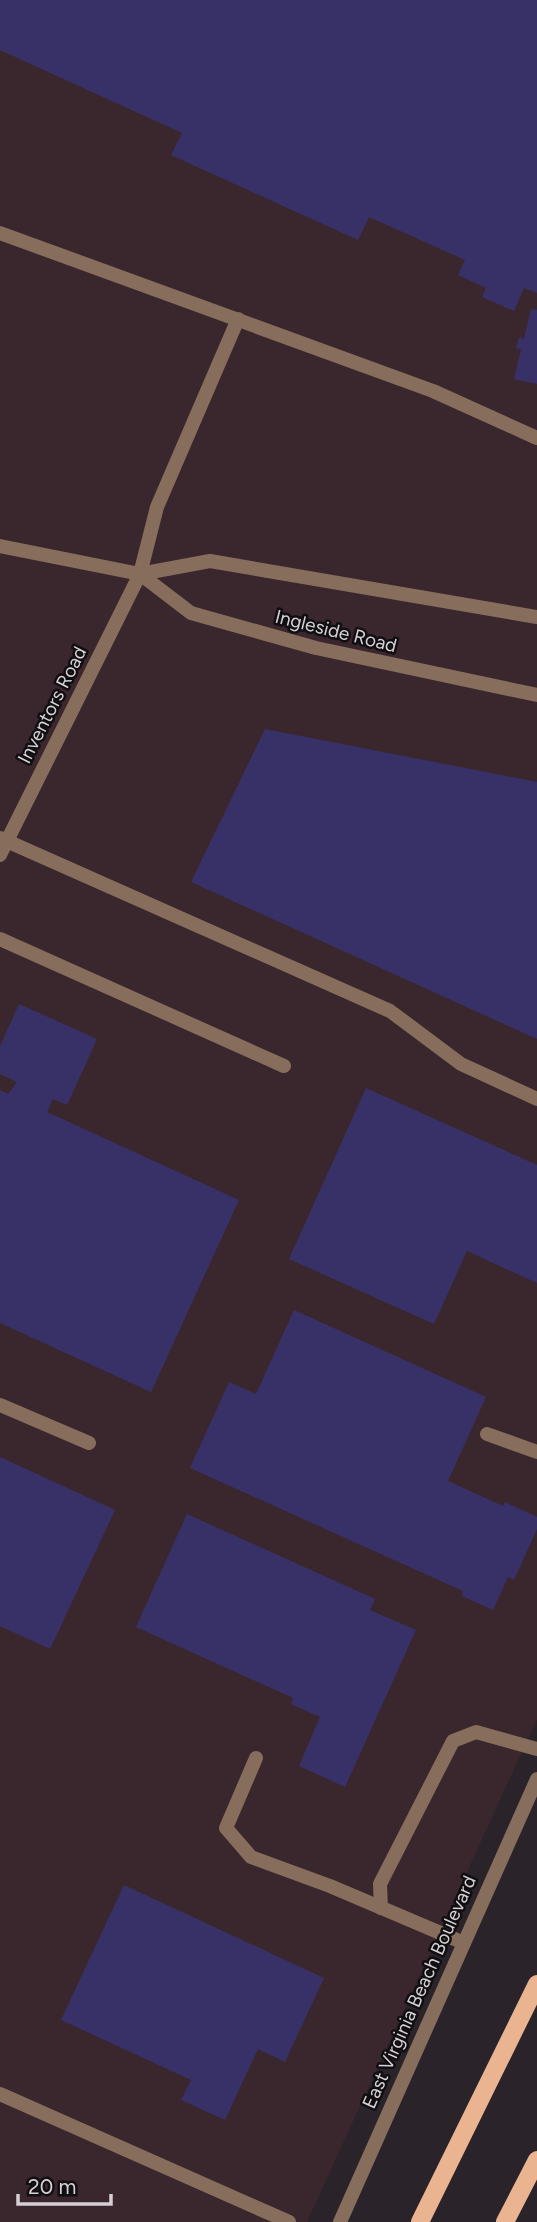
<svg xmlns="http://www.w3.org/2000/svg" width="537" height="2222" font-family="Figtree,sans-serif">
<style>
.industrial{fill:#3a272e}
.building{fill:#383168}
.lines{fill:none;stroke-linecap:round;stroke-linejoin:round}
.service{stroke:#876d5c;stroke-width:14}
.minor{stroke:#876d5c;stroke-width:14}
.tertiary{stroke:#876d5c;stroke-width:14}
.primary{stroke:#eab490;stroke-width:18}
.labels{text-anchor:middle;dominant-baseline:central;stroke-width:5;stroke-linejoin:round;paint-order:stroke}
.street-label{font-size:19px;fill:#d4d0d4;stroke:#110e11}
</style>
<rect width="100%" height="100%" fill="#2a232a"/>
<path class="industrial" d="M0,0H537V1719L307,2222H0Z"/>
<g class="building">
<path d="M0,0H537V293L524,288L514,311L482,297L486,288L458,275L465,260L369,217L358,240L171,155L182,133L0,50Z"/>
<path d="M531,309L537,310V384L514,379L521,350L516,348L519,337L524,339Z"/>
<path d="M265,729L537,782V1039L191,882Z"/>
<path d="M19,1004L97,1039L67,1105L53,1099L47,1112L239,1200L151,1392L0,1323V1090L8,1094L17,1082L0,1074V1046Z"/>
<path d="M366,1088L537,1165V1283L467,1251L434,1324L289,1259Z"/>
<path d="M294,1310L486,1397L448,1481L503,1506L505,1502L537,1517V1529L514,1580L508,1577L493,1610L462,1596L463,1591L190,1468L229,1382L256,1394Z"/>
<path d="M0,1457L115,1510L50,1649L0,1626Z"/>
<path d="M187,1514L375,1599L370,1610L416,1630L345,1787L299,1766L320,1717L291,1704L293,1698L136,1627Z"/>
<path d="M124,1885L324,1978L285,2062L258,2049L225,2120L181,2100L191,2080L61,2020Z"/>
</g>
<g class="lines">
<g class="service">
<path d="M0,233L433,391L537,438"/>
<path d="M140,574L157,507L238,319"/>
<path d="M0,838L390,1011L461,1064L537,1099"/>
<path d="M0,939L284,1066"/>
<path d="M0,1405L89,1443"/>
<path d="M487,1434L537,1452"/>
<path d="M256,1758L226,1828L251,1857L330,1886L464,1943"/>
<path d="M381,1908L380,1884L453,1741L476,1732L537,1749"/>
<path d="M0,2094L289,2222"/>
</g>
<g class="minor">
<path d="M0,855L140,574"/>
<path d="M340,2222L537,1779"/>
</g>
<g class="tertiary">
<path d="M0,546L140,574L210,561L537,617"/>
<path d="M140,574L191,613L316,648L537,695"/>
</g>
<g class="primary">
<path d="M420,2222L537,1984"/>
<path d="M505,2222L537,2160"/>
</g>
</g>
<g class="labels">
<g class="street-label">
<text transform="translate(336 631) rotate(14)">Ingleside Road</text>
<text transform="translate(52 705) rotate(-63)">Inventors Road</text>
<text transform="translate(419 1992) rotate(-66)">East Virginia Beach Boulevard</text>
</g>
</g>
<path d="M18 2194v10h93v-10" fill="none" stroke="#d4d0d4" stroke-width="3.5"/>
<text x="28" y="2194" font-size="21" fill="#d4d0d4" stroke="#110e11" stroke-width="5" paint-order="stroke">20 m</text>
</svg>
